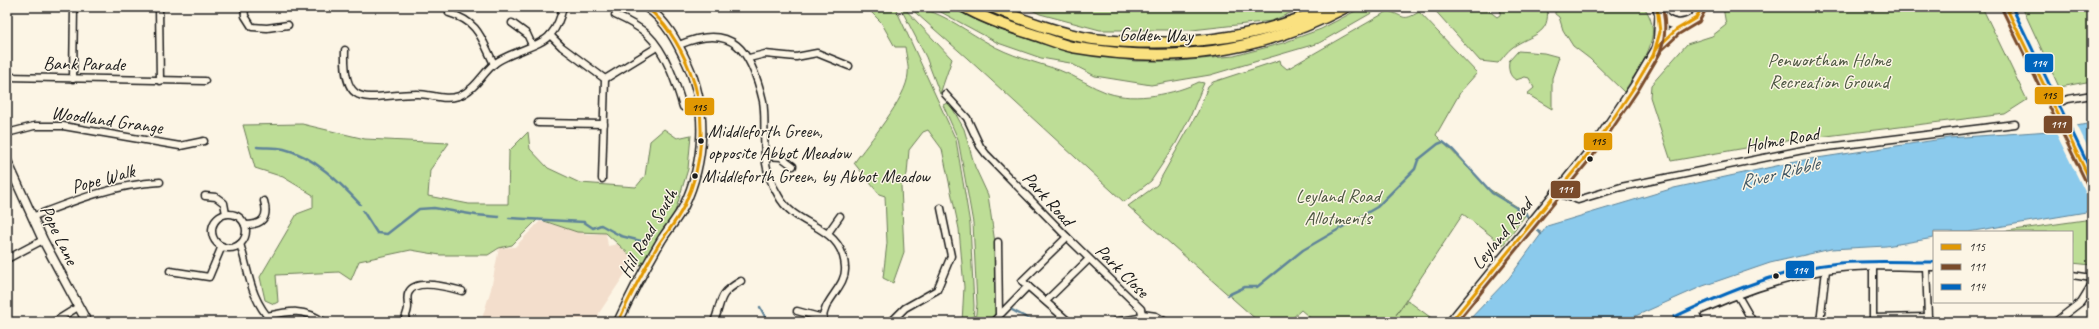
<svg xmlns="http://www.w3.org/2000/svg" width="2099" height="329" font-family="Caveat,sans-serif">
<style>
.built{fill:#f3decc}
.green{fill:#bddd96;stroke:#6c7c59}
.water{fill:#8bcaec;stroke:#5f8499}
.pier{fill:#fcf5e5}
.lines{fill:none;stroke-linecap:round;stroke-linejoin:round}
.stream{stroke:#5f8499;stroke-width:2.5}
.minor-casing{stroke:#1c1c1c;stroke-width:9}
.tertiary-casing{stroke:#1c1c1c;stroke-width:11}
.secondary-casing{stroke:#1c1c1c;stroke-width:12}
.trunk-casing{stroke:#1c1c1c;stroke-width:13}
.minor{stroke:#fcf5e5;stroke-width:6}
.tertiary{stroke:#fcf5e5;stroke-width:8}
.secondary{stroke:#fcf5e5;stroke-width:9}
.trunk{stroke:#fae180;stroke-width:10}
.bus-1-casing{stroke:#fcf5e5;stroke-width:6}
.bus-2-casing{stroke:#fcf5e5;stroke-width:6}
.bus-3-casing{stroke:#fcf5e5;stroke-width:6}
.bus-1{stroke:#e19803;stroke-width:3}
.bus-2{stroke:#7a4b2a;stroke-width:3}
.bus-3{stroke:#0065bd;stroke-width:3}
.bus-dot{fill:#1c1c1c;stroke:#fcf5e5;stroke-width:1.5}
.labels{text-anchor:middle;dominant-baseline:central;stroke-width:3;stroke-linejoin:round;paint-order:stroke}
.bus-label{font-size:18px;fill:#1c1c1c;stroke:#fcf5e5;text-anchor:start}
.street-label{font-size:19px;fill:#1c1c1c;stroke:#fcf5e5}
.park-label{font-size:19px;fill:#4c5641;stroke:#fcf5e5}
.water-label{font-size:20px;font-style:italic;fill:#435965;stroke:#fcf5e5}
.line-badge{stroke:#fcf5e5;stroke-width:1.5}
.badge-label{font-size:11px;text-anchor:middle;font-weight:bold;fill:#fff}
.pale-badge-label{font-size:11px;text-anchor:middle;font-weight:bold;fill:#111}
</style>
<rect width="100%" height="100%" fill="#fcf5e5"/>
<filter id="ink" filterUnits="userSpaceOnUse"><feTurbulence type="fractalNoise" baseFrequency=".025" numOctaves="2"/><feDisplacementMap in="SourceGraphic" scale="8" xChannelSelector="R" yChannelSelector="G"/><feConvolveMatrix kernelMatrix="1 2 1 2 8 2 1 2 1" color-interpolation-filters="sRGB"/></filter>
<g filter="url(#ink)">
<path class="built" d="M540,221L587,234L606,233L608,246L618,244L628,253L630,260L625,274L599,313L597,322H481L491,289L499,248L515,247Z"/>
<g class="green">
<path d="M866,7H895L956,140L970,224L974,306L973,322H962L964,287L959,229L942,149L928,130L923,132L909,150L907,174L901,186L904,252L893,283L883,278L887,243L885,196L879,194L854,163C868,143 907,98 908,74C909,66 906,55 905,47H895L881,22Z"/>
<path d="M900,7H903L952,59L940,94L926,57Z"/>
<path d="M909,7C937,8 964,30 988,43C1010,56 1035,62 1059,70C1076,76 1091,87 1108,93C1135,102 1175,94 1199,82L1204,83L1190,117L1175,145L1151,181L1124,202L967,58Z"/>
<path d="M929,7H949L992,27L1047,45L1090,55L1135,61H1179L1234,56L1283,43L1321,29L1363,7H1382L1319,43L1210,75L1151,85L1095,76L1070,63L1041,58L998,43L939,11Z"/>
<path d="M1026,7H1304L1272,21L1192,30H1100L1040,14Z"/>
<path d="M1432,7H1484L1497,17L1500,15L1501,7H1547C1551,36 1531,34 1513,47C1507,51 1503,58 1498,63L1480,61Z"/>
<path d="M1555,7H1644C1666,37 1640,65 1624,92L1590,59L1573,46L1563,30L1559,17L1555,14Z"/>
<path d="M1723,7H1982L2027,100L2005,114L1786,141L1671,161L1650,97L1651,85L1687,44L1712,36L1726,25Z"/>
<path d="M2022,7H2092V81L2059,87Z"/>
<path d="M1388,11C1405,16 1402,22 1419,12L1477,73L1461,91L1436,135L1489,189L1527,213L1503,245L1463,214L1396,315L1407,300L1434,320L1432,322H1315L1301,310L1288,322H1259L1128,206L1157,185L1198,112L1208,86L1213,82L1280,60L1281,64L1287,69Z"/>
<path d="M1518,51L1544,53L1559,57L1552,78V109L1527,94L1534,88L1529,78L1525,77L1516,80C1509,76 1508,69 1509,61Z"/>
<path d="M949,102L964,129L975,167L988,195L995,243L996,315L989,322H975L977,304L973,223L958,139L943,105Z"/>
<path d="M302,124L365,139L449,143L430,170L428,196L469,204H508L509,151L528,132L530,149L548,168L580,183L636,187L645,176L650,141L664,129L677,138L691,135L688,169L675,212L643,267L606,233L577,232L538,219L512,245L499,248L488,255H440L411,250L359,261L351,280L339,272L276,275L278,302L274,304L265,300L260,277L297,214L313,208V195L283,177L255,168L243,125Z"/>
<path d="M2092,219V265L2072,263V232H2000Z"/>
</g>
<path class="water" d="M2092,123V211L1968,232H1934V238L1886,246L1831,249L1770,263L1703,286L1622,322H1467L1509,278L1547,226L1674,188L1804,160L1949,138L2050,131Z"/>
<path class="pier" d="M2076,123L2092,156V206L2053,127Z"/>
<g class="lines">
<g class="stream">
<path d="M257,147C265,148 276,147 284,149C314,156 340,183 360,204"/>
<path d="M363,211L377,233L387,234L419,209L434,208L476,215L499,217"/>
<path d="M509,218L584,222L593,228L601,225L621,236L641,241"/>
<path d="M1538,230L1541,234"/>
<path d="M1228,295L1245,287H1257L1303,250L1377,207L1415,169L1418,160L1438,144L1443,142L1453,150L1492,193L1525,213L1528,217"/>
<path d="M760,307L768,322"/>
<path d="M1012,310L1031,320"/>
</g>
<defs>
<g id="minor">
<path d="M159,7L160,81"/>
<path d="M244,7L245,16L252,27L267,28L288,25"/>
<path d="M449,13C479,22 481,38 494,64"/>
<path d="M615,15C626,20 638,26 647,34C666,52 676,83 683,107"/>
<path d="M512,23L527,34L532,45"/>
<path d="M550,35L562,47L605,79"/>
<path d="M679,45C733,22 751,50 763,101C766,118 763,137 765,155C766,169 771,184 778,195C795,229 842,223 845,267C847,287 821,301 823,322"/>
<path d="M345,50C343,114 370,94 417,94C432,94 444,101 459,96C475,90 482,74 494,64C508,52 541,47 551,34C557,27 561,16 563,7"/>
<path d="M749,58L765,54L796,57L817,53L849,66"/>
<path d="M7,77L205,81"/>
<path d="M73,79L74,7"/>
<path d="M605,79L657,47"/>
<path d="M945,94L967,118L980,146L986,154L1067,237L1141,309L1142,314L1139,318L1115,322"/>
<path d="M2053,105L2068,99L2092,95"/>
<path d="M538,123L604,124"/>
<path d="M7,133L34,126H63L180,146L204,141"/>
<path d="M765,156L781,157L793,166"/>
<path d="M602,179L605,79"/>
<path d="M1557,193L1578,200L1621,187L1803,150L2015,124"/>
<path d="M205,196L216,197L224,203L226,214"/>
<circle cx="229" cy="231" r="17"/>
<path d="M32,217C73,201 116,184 160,182"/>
<path d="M245,225C262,225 269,218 264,201"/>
<path d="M828,233L840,216"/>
<path d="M1067,237L1022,281L1069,322"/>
<path d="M998,242L999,315"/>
<path d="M240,244C250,275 249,296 272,322"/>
<path d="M7,259L43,240"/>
<path d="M1926,267L1928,317L1931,322"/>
<path d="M170,271L209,277L222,246"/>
<path d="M2072,275L2092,278"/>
<path d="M1738,296L1753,322"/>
<path d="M1046,301L1089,259"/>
<path d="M797,311L823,318"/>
<path d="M1695,312L1700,322"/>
<path d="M1142,314L1156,316L1166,322"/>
<path d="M267,316C290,311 304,308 324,322"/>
<path d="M1873,318L1928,317"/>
<path d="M54,322L78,307"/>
<path d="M404,322C405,317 408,312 408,307C408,302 406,296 409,292C416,278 451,288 462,291"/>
<path d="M714,322C723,299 717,295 741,281"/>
<path d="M891,322L905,308L937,290L951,256L941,208"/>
<path d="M993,322L1028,286"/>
<path d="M1676,322C1722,299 1774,280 1825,270C1860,264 1898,267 1934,267"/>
<path d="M1820,322L1826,270"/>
<path d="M1873,322V267"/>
<path d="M2055,322L2081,302L2092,284"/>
</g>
<g id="tertiary">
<path d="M7,161L43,240L87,322"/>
<path d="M618,322C631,294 646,266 662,239C669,228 678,218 684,206C705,162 708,108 687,63C677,42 666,20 646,7"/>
</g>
<g id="secondary">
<path d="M1657,7C1664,30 1694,30 1702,7"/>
<path d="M2006,7L2092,184"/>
<path d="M1658,47L1660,15"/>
<path d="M1451,322L1596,144L1635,86L1658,47L1670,34L1684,25"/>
</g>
<g id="trunk">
<path d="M964,7C985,19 1009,27 1032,34C1045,38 1059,44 1072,47C1171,64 1257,54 1346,7"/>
<path d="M992,7C1019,19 1065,35 1093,39C1172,48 1255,41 1327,7"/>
</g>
</defs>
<use href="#minor" class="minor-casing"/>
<use href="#tertiary" class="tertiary-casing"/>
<use href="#secondary" class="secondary-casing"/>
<use href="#trunk" class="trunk-casing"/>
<use href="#minor" class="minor"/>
<use href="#tertiary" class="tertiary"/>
<use href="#secondary" class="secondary"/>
<use href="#trunk" class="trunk"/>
<defs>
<g id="bus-1">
<path d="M2006,7L2092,184"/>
<path d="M1653,56L1660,32L1657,7"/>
<path d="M618,322C630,296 643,271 657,247C666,233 677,221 684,206C704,164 707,114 690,71C680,46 667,23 646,7"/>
<path d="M1451,322L1596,144L1635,86L1658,47L1676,30L1696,18L1702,7"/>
</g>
<g id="bus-2">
<path d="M2002,9L2088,186"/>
<path d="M1657,58C1666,41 1667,25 1662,7"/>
<path d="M1457,322L1600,147L1639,89L1662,50L1679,34L1699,22L1706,9"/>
</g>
<g id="bus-3">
<path d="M2012,7L2092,173"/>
<path d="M1674,317C1725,293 1782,269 1839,263C1871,260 1902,262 1934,262"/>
</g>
</defs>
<use href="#bus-1" class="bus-1-casing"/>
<use href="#bus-2" class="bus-2-casing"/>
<use href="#bus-3" class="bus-3-casing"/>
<use href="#bus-1" class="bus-1"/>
<use href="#bus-2" class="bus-2"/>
<use href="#bus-3" class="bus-3"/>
</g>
</g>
<g class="bus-dot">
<circle cx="701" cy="141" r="3.5"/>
<circle cx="1590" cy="159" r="3.5"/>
<circle cx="695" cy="176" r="3.5"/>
<circle cx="1776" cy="276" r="3.5"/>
</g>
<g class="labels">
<g class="bus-label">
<text x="708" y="131">Middleforth Green,<tspan x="708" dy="22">opposite Abbot Meadow</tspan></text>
<text x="702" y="176">Middleforth Green, by Abbot Meadow</text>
</g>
<g class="street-label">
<text transform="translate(1156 35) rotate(1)">Golden Way</text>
<text transform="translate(84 64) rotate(1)">Bank Parade</text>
<text transform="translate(107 120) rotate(8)">Woodland Grange</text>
<text transform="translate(1782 140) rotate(-10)">Holme Road</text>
<text transform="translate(103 179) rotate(-15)">Pope Walk</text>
<text transform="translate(1048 199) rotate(48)">Park Road</text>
<text transform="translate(648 233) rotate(-60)">Hill Road South</text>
<text transform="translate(1502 234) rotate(-51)">Leyland Road</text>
<text transform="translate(59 235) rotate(64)">Pope Lane</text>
<text transform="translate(1122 271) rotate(45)">Park Close</text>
</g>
<g class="park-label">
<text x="1829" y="60">Penwortham Holme<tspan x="1829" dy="22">Recreation Ground</tspan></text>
<text x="1338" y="196">Leyland Road<tspan x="1338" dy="22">Allotments</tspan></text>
</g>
<g class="water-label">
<text transform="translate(1779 173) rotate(-14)">River Ribble</text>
</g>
</g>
<g class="line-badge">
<rect x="2024" y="53" width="30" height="20" rx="4" fill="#0065bd"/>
<rect x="2034" y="86" width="30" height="19" rx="4" fill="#e19803"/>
<rect x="684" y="97" width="31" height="19" rx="4" fill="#e19803"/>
<rect x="2043" y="115" width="30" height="19" rx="4" fill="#7a4b2a"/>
<rect x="1583" y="132" width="30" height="19" rx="4" fill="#e19803"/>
<rect x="1550" y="180" width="31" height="19" rx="4" fill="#7a4b2a"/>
<rect x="1785" y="260" width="30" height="19" rx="4" fill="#0065bd"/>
</g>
<g class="badge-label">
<text x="2039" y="67">114</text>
<text x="2058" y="128">111</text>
<text x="1565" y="193">111</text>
<text x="1800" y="274">114</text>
</g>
<g class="pale-badge-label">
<text x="2049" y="99">115</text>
<text x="699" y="111">115</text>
<text x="1598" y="145">115</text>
</g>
<rect width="2099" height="329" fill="none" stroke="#fcf5e5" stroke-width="24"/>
<rect x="12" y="12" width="2075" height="305" fill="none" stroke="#1c1c1c" stroke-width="1.5" filter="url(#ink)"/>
<rect x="1933" y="231" width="140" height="72" fill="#fcf5e5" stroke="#a29e95"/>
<rect x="1941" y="244" width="20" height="6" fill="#e19803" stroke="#a29e95"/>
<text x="1969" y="251" font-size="12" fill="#1c1c1c">115</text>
<rect x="1941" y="264" width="20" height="6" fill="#7a4b2a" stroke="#a29e95"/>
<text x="1969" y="271" font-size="12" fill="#1c1c1c">111</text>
<rect x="1941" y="284" width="20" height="6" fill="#0065bd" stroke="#a29e95"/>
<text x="1969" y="291" font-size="12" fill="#1c1c1c">114</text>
</svg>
